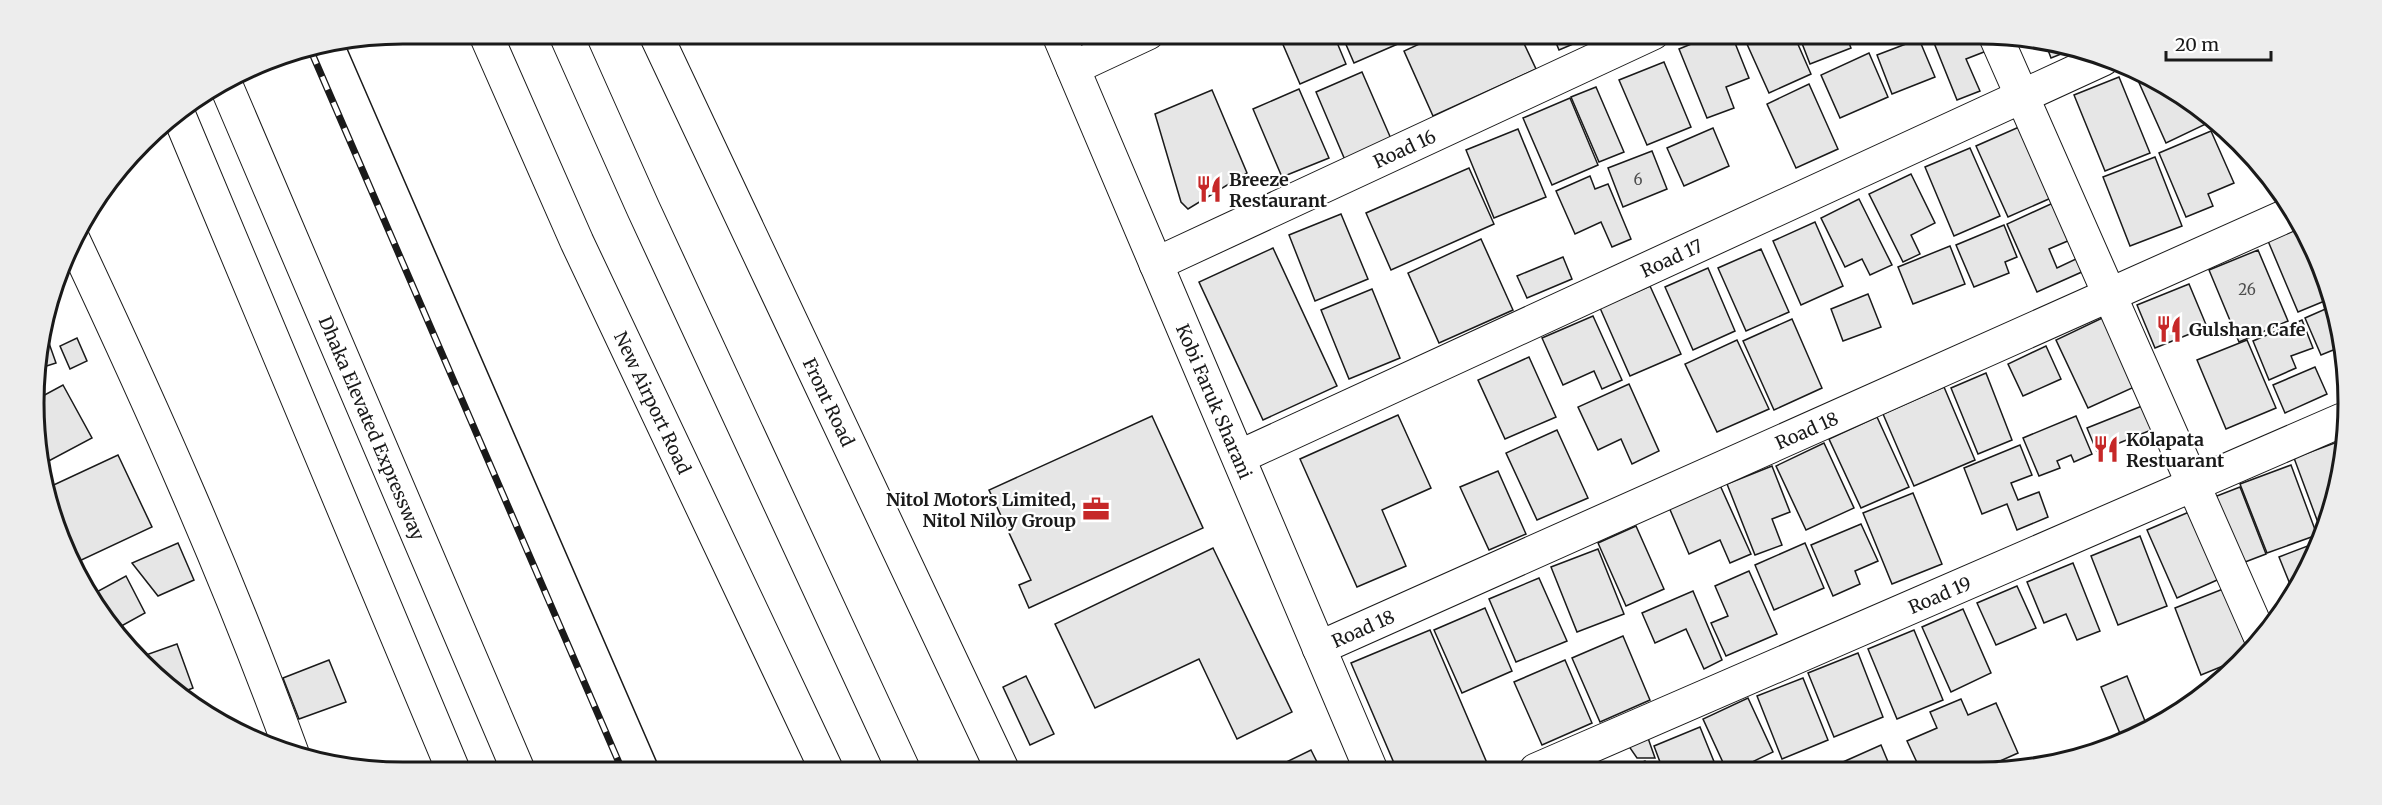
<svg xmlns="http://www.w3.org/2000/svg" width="2382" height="805" font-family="Merriweather,serif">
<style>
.building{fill:#e6e6e6;stroke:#1a1a1a;stroke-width:1.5}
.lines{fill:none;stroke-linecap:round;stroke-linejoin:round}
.minor-casing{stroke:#1a1a1a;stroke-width:35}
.highway-casing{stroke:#1a1a1a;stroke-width:35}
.minor{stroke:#fff;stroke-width:33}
.highway{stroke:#fff;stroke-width:33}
.tram{stroke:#1a1a1a;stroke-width:1.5}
.rail-casing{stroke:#1a1a1a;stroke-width:7}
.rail{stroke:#fff;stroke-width:4.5;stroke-dasharray:14;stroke-linecap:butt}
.labels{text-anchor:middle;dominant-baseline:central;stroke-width:4.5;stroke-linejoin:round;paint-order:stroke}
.number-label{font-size:15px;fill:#4d4d4d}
.street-label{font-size:18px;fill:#1a1a1a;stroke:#fff}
.poi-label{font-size:18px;font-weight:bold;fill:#1a1a1a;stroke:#fff;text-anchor:start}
.rim{fill:none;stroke:#1a1a1a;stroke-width:3}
</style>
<rect width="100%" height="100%" fill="#fff"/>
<g class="building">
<path d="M1078,33H1113L1084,46Z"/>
<path d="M1278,33H1333L1346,64L1300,84Z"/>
<path d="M1341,33H1396L1400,43L1354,63Z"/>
<path d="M1443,33H1519L1536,69L1433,116L1404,51Z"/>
<path d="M1552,33H1599L1559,50Z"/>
<path d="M1718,33H1731L1749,78L1726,87L1734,108L1707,118L1679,49Z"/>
<path d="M1742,33H1793L1811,74L1769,93Z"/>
<path d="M1798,33H1845L1851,48L1810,64Z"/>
<path d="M1856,33H1887V34L1861,44Z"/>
<path d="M1930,33H1980L1989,50L1966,59L1980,91L1957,100Z"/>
<path d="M1919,39L1935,77L1892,94L1877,55Z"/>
<path d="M2045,42L2075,46L2079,47L2051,58Z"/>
<path d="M1869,53L1888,97L1840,118L1821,75Z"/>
<path d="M1664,62L1691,127L1647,145L1619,80Z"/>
<path d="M1362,72L1392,141L1345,160L1316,92Z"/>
<path d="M2136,76L2201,107L2208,123L2166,143Z"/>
<path d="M2119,77L2150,153L2105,171L2074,95Z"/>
<path d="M1809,84L1838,149L1796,168L1767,104Z"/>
<path d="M1596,87L1624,152L1599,162L1571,97Z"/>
<path d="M1299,89L1329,158L1282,177L1253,109Z"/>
<path d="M1212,90L1247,173L1188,209L1181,202L1155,114Z"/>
<path d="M1570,98L1598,165L1552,185L1523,118Z"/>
<path d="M2019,127L2051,198L2008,217L1976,146Z"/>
<path d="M1713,128L1729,166L1684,186L1667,148Z"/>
<path d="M1518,129L1546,197L1494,218L1466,150Z"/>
<path d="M2211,131L2234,183L2208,194L2213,206L2186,217L2159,153Z"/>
<path d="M1970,148L2000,216L1954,236L1925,167Z"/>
<path d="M1652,151L1667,189L1623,207L1608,168Z"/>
<path d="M2155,157L2182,226L2130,246L2103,177Z"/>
<path d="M1469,168L1494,224L1391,270L1366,213Z"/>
<path d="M1911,174L1935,223L1911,235L1920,254L1903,262L1869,194Z"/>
<path d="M1590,176L1595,189L1608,184L1631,239L1612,247L1601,222L1575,234L1556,191Z"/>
<path d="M1859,199L1892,265L1870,275L1862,259L1845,267L1821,218Z"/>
<path d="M2053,203L2070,240L2049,249L2057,268L2078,258L2084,271L2037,292L2007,224Z"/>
<path d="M1341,214L1368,279L1315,301L1289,235Z"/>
<path d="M1815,222L1843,286L1801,305L1773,241Z"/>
<path d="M2004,225L2017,257L2005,262L2009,273L1974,287L1956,245Z"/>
<path d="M2303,227L2327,300L2298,312L2268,241Z"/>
<path d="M1481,239L1513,310L1439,343L1408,273Z"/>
<path d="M1950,246L1965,284L1913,304L1898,267Z"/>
<path d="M1273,248L1337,386L1263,420L1199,282Z"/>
<path d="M1761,249L1789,312L1746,331L1718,268Z"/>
<path d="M2258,250L2288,321L2239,342L2209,270Z"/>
<path d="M1563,257L1572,279L1527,298L1517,276Z"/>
<path d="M1708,268L1735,331L1693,350L1665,287Z"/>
<path d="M2189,284L2207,327L2155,348L2137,305Z"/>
<path d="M1650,286L1681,354L1630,376L1600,308Z"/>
<path d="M1372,289L1400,358L1349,379L1321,310Z"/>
<path d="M1868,294L1881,327L1843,341L1831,309Z"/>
<path d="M2330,307L2343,346L2321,355L2305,318Z"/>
<path d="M2119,310L2152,379L2088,408L2056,340Z"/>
<path d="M1593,316L1622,380L1602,389L1594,371L1563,385L1542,338Z"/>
<path d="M1792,319L1822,388L1774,410L1743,341Z"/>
<path d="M2302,320L2313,348L2291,356L2296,368L2269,380L2253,341Z"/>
<path d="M44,329L56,363L37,369L36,355Z"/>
<path d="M77,338L87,361L70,369L60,346Z"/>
<path d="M1737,340L1769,409L1717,432L1685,364Z"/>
<path d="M2247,340L2276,408L2226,429L2197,360Z"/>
<path d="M2046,346L2061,379L2023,396L2008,364Z"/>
<path d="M1529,357L1556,417L1505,439L1478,380Z"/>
<path d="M2315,367L2327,394L2285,413L2273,385Z"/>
<path d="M1986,373L2012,440L1978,454L1951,388Z"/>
<path d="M1629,384L1659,451L1632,464L1621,439L1598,450L1578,407Z"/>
<path d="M63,385L92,438L43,464L39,398Z"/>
<path d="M1944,387L1975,460L1914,486L1883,414Z"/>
<path d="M2157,400L2166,424L2097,452L2087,428Z"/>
<path d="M1398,415L1431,488L1382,510L1406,566L1357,587L1300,459Z"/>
<path d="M1152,416L1203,528L1029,608L1019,585L1031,580L989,490Z"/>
<path d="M2076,416L2092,454L2074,462L2071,455L2057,461L2060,468L2039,476L2023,438Z"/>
<path d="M1877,417L1909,487L1861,508L1829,439Z"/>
<path d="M1557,430L1588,498L1537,520L1506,453Z"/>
<path d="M2340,441L2336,498L2325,526L2320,528L2294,458Z"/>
<path d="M1824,443L1854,508L1806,530L1776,466Z"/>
<path d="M2020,445L2032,475L2011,483L2018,500L2039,492L2048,517L2017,530L2007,504L1982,514L1964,468Z"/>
<path d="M118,455L152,527L75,563L46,498L45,489Z"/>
<path d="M2291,465L2317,535L2267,553L2240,484Z"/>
<path d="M1772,466L1790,512L1772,519L1782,545L1755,555L1727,484Z"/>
<path d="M1498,471L1526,534L1489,550L1460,487Z"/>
<path d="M1719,483L1751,554L1730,563L1720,540L1689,554L1668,505Z"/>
<path d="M2240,487L2266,554L2232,567L2204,501Z"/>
<path d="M1913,493L1942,564L1892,584L1863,513Z"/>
<path d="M2196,509L2226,576L2177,598L2147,530Z"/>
<path d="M1861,524L1878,561L1855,571L1860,584L1833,596L1811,545Z"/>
<path d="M1636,526L1664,589L1626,606L1598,543Z"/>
<path d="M2140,536L2167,606L2118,625L2091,556Z"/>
<path d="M2318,542L2299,588L2294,594L2279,557Z"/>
<path d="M178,543L194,580L158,596L132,563Z"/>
<path d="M1805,543L1824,588L1774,610L1755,565Z"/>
<path d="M1213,548L1292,712L1237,739L1199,659L1095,708L1055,624Z"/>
<path d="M1598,549L1624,614L1577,632L1551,567Z"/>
<path d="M2073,563L2100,631L2077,640L2066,614L2044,623L2027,582Z"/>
<path d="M1749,571L1777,634L1726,656L1711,623L1728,616L1715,586Z"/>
<path d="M126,576L145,613L116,629L102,614L91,595Z"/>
<path d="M1539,578L1567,641L1516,662L1489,599Z"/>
<path d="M2017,586L2036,628L1996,645L1977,603Z"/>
<path d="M2223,589L2248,650L2240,659L2201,675L2175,608Z"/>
<path d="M1693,591L1722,660L1704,669L1686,629L1655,643L1642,613Z"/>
<path d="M1485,608L1512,671L1462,693L1434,630Z"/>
<path d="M1963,609L1991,673L1951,692L1922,627Z"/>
<path d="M1430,630L1490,770H1397L1351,663Z"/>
<path d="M1914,630L1943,700L1897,719L1868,649Z"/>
<path d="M1623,636L1650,700L1600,722L1572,658Z"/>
<path d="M177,644L193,688L180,693L143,656Z"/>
<path d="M1858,653L1883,717L1834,737L1808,673Z"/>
<path d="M329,660L346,702L299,719L283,678Z"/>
<path d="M1565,660L1592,723L1542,745L1514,682Z"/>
<path d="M1026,676L1054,734L1030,745L1003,687Z"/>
<path d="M2127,676L2147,726L2121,736L2101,687Z"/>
<path d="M1803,678L1828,740L1782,759L1757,696Z"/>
<path d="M1748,698L1773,752L1754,761L1758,769H1726L1703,719Z"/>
<path d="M1961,699L1968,715L1996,703L2018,753L1982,769H1920L1907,741L1937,728L1930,712Z"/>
<path d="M1700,727L1717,769L1663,770L1654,746Z"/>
<path d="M1648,738L1655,758H1637L1628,745Z"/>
<path d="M1881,745L1891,769H1846L1843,762Z"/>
<path d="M1311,750L1321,770H1270Z"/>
<path d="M1645,761L1649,770H1624Z"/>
</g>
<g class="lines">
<defs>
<g id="minor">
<path id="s1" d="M655,33L1003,771"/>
<path id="s2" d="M1058,33L1371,770"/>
<path d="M1995,35L2260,636"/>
<path d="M1073,68L1148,33"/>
<path d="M72,237C152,407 228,577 292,753"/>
<path id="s3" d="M1156,264L1653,33"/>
<path id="s4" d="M1239,457L2103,59"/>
<path id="s5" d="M1319,648L2295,212"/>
<path id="s6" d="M1536,770L2342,420"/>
</g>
<g id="highway">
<path id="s7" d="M485,33L577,242L827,771"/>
<path d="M565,33L643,208L904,771"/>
<path id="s8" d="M225,83L519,772"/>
<path d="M178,113L454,772"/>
</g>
</defs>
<use href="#minor" class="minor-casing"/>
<use href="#highway" class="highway-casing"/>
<use href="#minor" class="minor"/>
<use href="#highway" class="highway"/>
<path class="tram" d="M345,44L661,772"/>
<defs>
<path id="rail" d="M311,51L623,772"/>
</defs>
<use href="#rail" class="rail-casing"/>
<use href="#rail" class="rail"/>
</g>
<defs>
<symbol id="restaurant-bare" viewBox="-9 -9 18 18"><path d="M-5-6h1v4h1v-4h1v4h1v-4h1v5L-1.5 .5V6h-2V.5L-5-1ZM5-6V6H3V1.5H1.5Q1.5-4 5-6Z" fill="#c62828" stroke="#fff" stroke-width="2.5" paint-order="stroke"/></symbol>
<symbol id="office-bare" viewBox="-9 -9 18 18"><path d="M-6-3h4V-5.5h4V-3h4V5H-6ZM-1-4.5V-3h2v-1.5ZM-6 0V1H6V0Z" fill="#c62828" stroke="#fff" stroke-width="2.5" paint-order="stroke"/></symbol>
</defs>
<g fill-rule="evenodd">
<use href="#restaurant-bare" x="1190" y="170" width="38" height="38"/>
<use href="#restaurant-bare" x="2150" y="310" width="38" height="38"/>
<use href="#restaurant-bare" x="2087" y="430" width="38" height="38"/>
<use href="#office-bare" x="1077" y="490" width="38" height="38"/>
</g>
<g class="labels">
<g class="number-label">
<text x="1638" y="179">6</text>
<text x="2247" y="289">26</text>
</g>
<g class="street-label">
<text stroke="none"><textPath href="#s3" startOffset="274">Road 16</textPath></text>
<text stroke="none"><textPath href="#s4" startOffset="476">Road 17</textPath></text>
<text stroke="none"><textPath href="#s2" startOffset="400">Kobi Faruk Sharani</textPath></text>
<text stroke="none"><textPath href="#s1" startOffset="408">Front Road</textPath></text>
<text stroke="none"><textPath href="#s7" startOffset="406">New Airport Road</textPath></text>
<text stroke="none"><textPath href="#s8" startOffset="375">Dhaka Elevated Expressway</textPath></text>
<text stroke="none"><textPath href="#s5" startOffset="534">Road 18</textPath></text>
<text stroke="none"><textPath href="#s6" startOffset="440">Road 19</textPath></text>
<text stroke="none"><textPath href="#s5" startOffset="48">Road 18</textPath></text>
</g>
<g class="poi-label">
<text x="1229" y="179">Breeze<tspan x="1229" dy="21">Restaurant</tspan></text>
<text x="2189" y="329">Gulshan Cafe</text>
<text x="2126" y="439">Kolapata<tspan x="2126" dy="21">Restuarant</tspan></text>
<text x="1076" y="499" text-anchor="end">Nitol Motors Limited,<tspan x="1076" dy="21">Nitol Niloy Group</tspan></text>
</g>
</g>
<path d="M0 0H2382V805H0ZM403 44H1979A359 359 0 0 1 2338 403V403A359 359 0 0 1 1979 762H403A359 359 0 0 1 44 403V403A359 359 0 0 1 403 44Z" fill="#ededed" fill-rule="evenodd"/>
<path class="rim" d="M403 44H1979A359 359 0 0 1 2338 403V403A359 359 0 0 1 1979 762H403A359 359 0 0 1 44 403V403A359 359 0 0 1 403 44Z"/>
<path d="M2166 51v9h105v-9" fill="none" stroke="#1a1a1a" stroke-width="3"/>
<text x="2175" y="51" font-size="18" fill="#1a1a1a" stroke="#ffffff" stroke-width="4.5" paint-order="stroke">20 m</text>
</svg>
